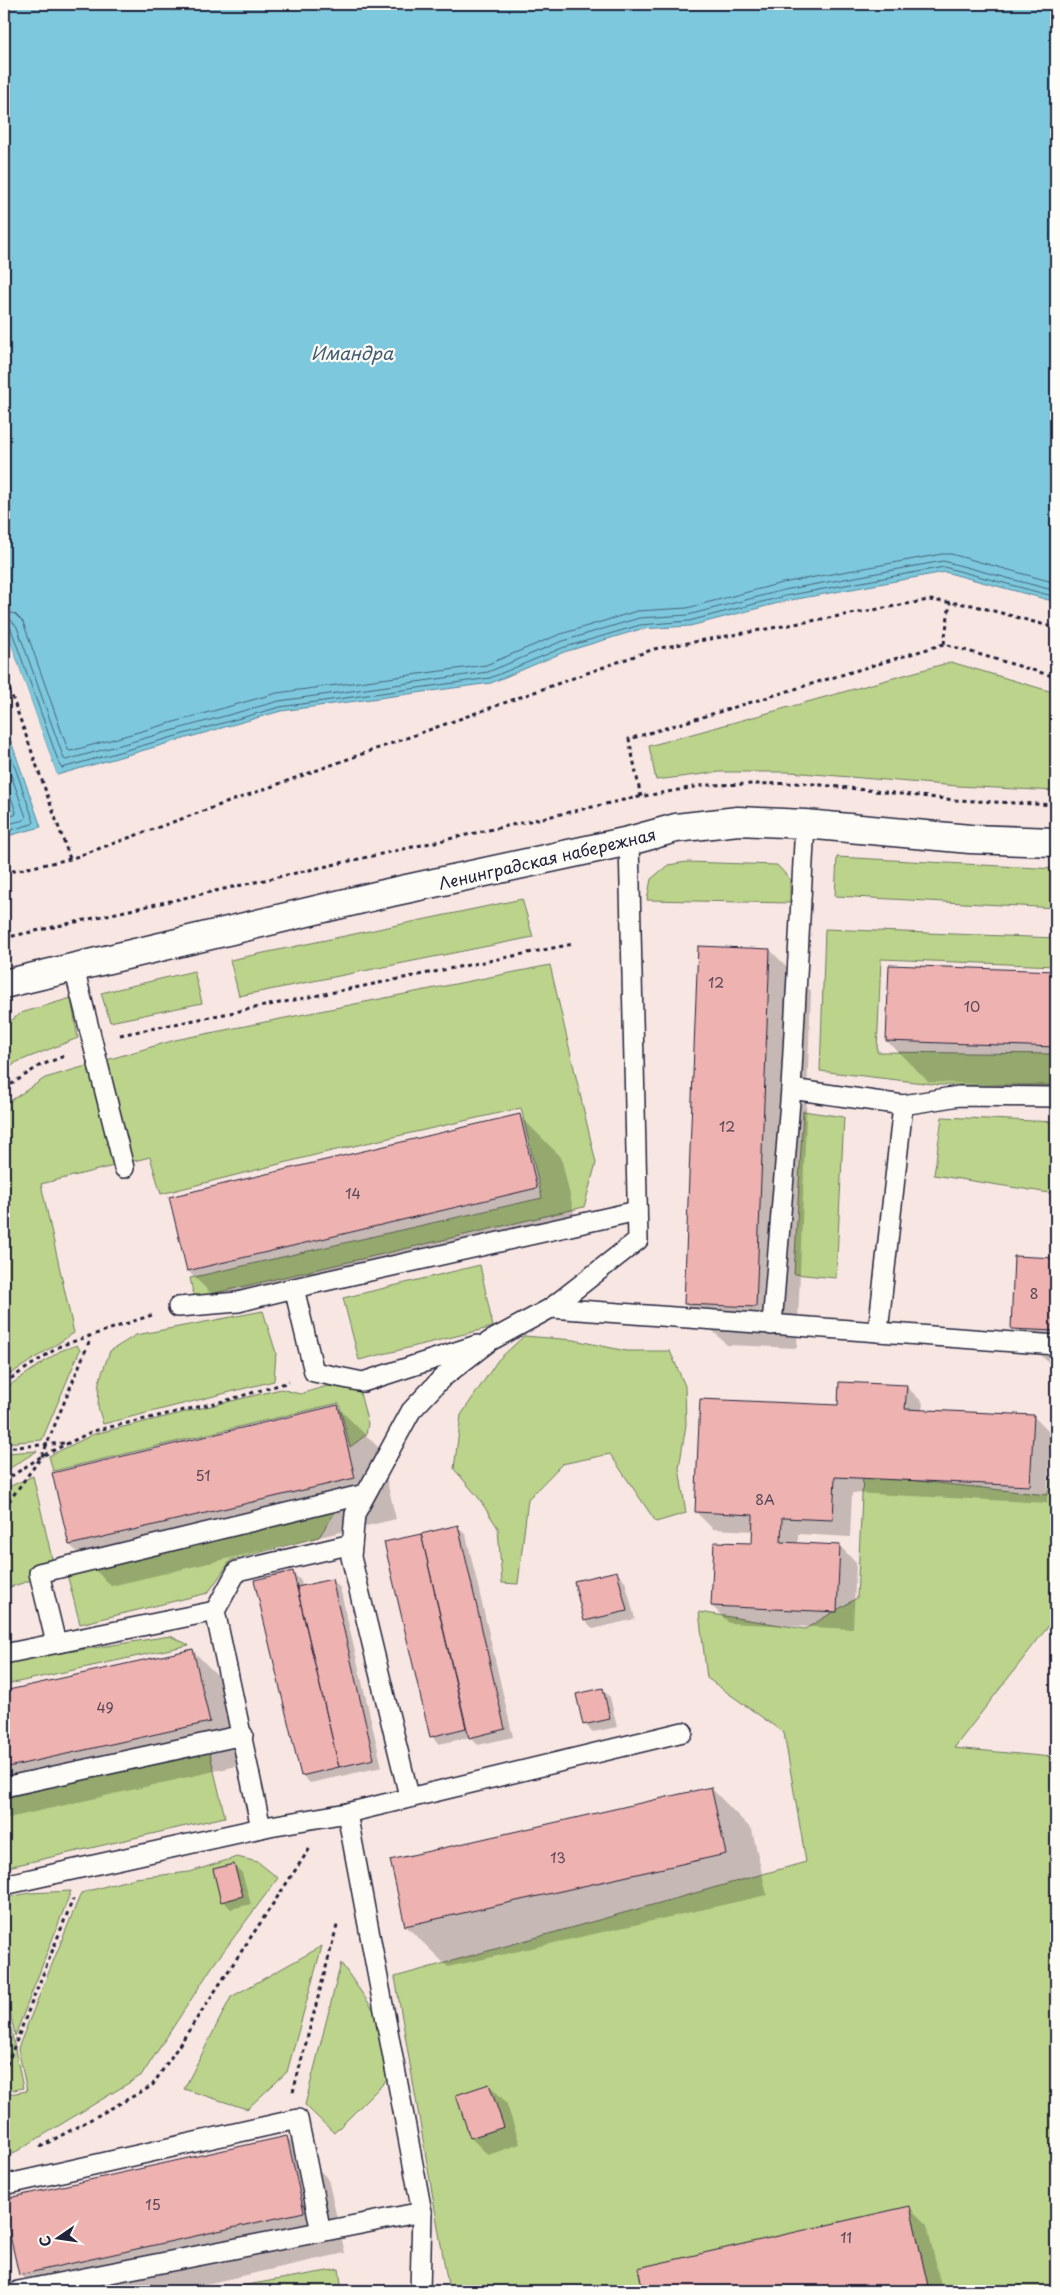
<svg xmlns="http://www.w3.org/2000/svg" width="1060" height="2295" font-family="'Playpen Sans',sans-serif">
<style>
.green{fill:#bbd38a;stroke:#6e7a62}
.water{fill:#7dc8dc;stroke:#59869c}
.pier{fill:#f8e6e2}
.shadow{fill:#0003}
.lines{fill:none;stroke-linecap:round;stroke-linejoin:round}
.shore{stroke:#46647b;stroke-width:1}
.building{fill:#eeb2b0;stroke:#22223b}
.service-casing{stroke:#22223b;stroke-width:22}
.secondary-casing{stroke:#22223b;stroke-width:31}
.path{stroke:#22223b;stroke-width:3;stroke-dasharray:4 4;stroke-linecap:butt}
.service{stroke:#fdfcf7;stroke-width:19}
.secondary{stroke:#fdfcf7;stroke-width:28}
.labels{text-anchor:middle;dominant-baseline:central;stroke-width:4.5;stroke-linejoin:round;paint-order:stroke}
.number-label{font-size:14px;fill:#554658}
.street-label{font-size:16px;fill:#22223b;stroke:#fdfcf7}
.water-label{font-size:18px;font-style:italic;fill:#425c73;stroke:#fdfcf7}
</style>
<rect width="100%" height="100%" fill="#f8e6e2"/>
<filter id="ink" filterUnits="userSpaceOnUse"><feTurbulence type="fractalNoise" baseFrequency=".02" numOctaves="2"/><feDisplacementMap in="SourceGraphic" scale="10" xChannelSelector="R" yChannelSelector="G"/><feConvolveMatrix kernelMatrix="1 2 1 2 8 2 1 2 1" color-interpolation-filters="sRGB"/></filter>
<g filter="url(#ink)">
<g class="green">
<path d="M951,662L1056,693V791L957,786L790,772H720L656,780L649,746Z"/>
<path d="M837,857L1056,869V908L835,896Z"/>
<path d="M687,862L777,865L790,879V903L647,900L651,879L668,865Z"/>
<path d="M522,899L533,937L239,996L230,960Z"/>
<path d="M825,929L1056,938V966L881,959L877,1052L1056,1054V1085H941L820,1071Z"/>
<path d="M550,965L596,1163L584,1207L194,1298L190,1278L542,1198L521,1108L323,1153L161,1194L150,1157L41,1184L74,1333L4,1378V1105L45,1078L175,1040Z"/>
<path d="M194,971L202,1003L110,1022L101,993Z"/>
<path d="M71,998L78,1038L17,1062L4,1072V1026L21,1013Z"/>
<path d="M803,1111L844,1117L836,1278L794,1274Z"/>
<path d="M942,1117L1056,1122V1194L934,1175Z"/>
<path d="M480,1265L493,1327L359,1360L343,1298Z"/>
<path d="M263,1311L276,1353L274,1381L103,1424L98,1407L99,1381L110,1351L136,1335Z"/>
<path d="M524,1336L574,1340L626,1351H670L685,1386L686,1425L679,1468L686,1513L656,1522L610,1454L562,1464L528,1499L518,1584L502,1583L498,1528L478,1497L454,1469L461,1415L498,1360Z"/>
<path d="M77,1345L80,1350L42,1440L4,1443V1389L60,1351Z"/>
<path d="M327,1386L359,1389L368,1424L366,1435L350,1447L339,1403L53,1471L49,1456L94,1434L281,1389L300,1394Z"/>
<path d="M36,1451H37L4,1472V1453Z"/>
<path d="M1056,1467V1584L1050,1624L954,1748L1052,1757L1056,1761V2291H449L395,1977L806,1862L784,1733L707,1678L699,1612L805,1629L857,1598L863,1475L1047,1495Z"/>
<path d="M33,1476L53,1563L30,1569L32,1580L4,1589V1489Z"/>
<path d="M339,1506L319,1537L231,1560L208,1593L80,1624L67,1574Z"/>
<path d="M170,1636L189,1645L4,1685V1662Z"/>
<path d="M209,1750L225,1817L4,1868V1798Z"/>
<path d="M237,1857L258,1862L278,1878L214,1964L142,2075L4,2159V2095L27,2091L18,2048L81,1893L135,1878L190,1872Z"/>
<path d="M71,1891L15,2036L4,1982V1898L29,1893Z"/>
<path d="M322,1946L287,2072L247,2109L184,2089L231,1997Z"/>
<path d="M341,1963L375,2012L387,2080L334,2133L305,2105Z"/>
<path d="M4,1996L23,2088L4,2092Z"/>
<path d="M339,2269L342,2291H212Z"/>
</g>
<g class="water">
<path d="M4,4H1056V602L945,572L786,601L690,626L641,629L564,652L491,683L281,711L57,775L6,630H4Z"/>
<path d="M4,721L41,827L4,837Z"/>
</g>
<g class="pier">
<path d="M4,630H6L57,775L55,776Z"/>
<path d="M4,719L6,721L29,785H27Z"/>
</g>
<g class="shadow">
<path d="M770,950L811,991L797,1348L727,1345L685,1304Z"/>
<path d="M890,966L1056,972V1087L929,1082L887,1041Z"/>
<path d="M519,1115L561,1157L578,1230L230,1312L188,1271L171,1198Z"/>
<path d="M1015,1257L1056,1259V1370L1013,1328Z"/>
<path d="M906,1386L923,1403L922,1411L1033,1416L1050,1433L1047,1503L852,1493L850,1537L798,1534V1544L840,1546L856,1563L853,1629L729,1623L712,1606L753,1545L754,1531L713,1529L696,1512L839,1407Z"/>
<path d="M337,1407L379,1448L396,1519L111,1586L70,1545Z"/>
<path d="M457,1527L466,1535L513,1737L478,1745L470,1737L439,1744L431,1736L386,1543Z"/>
<path d="M293,1573L301,1581L302,1587L332,1580L340,1588L382,1767L310,1783L302,1775Z"/>
<path d="M617,1573L625,1581L635,1619L593,1629L585,1620Z"/>
<path d="M192,1650L234,1692L250,1763L4,1819V1693Z"/>
<path d="M602,1689L610,1697L617,1727L593,1732L585,1724Z"/>
<path d="M711,1788L752,1830L767,1895L448,1967L406,1926L391,1861Z"/>
<path d="M234,1865L242,1873L251,1904L231,1909L223,1901Z"/>
<path d="M489,2085L506,2102L520,2144L488,2155L471,2138L457,2096Z"/>
<path d="M287,2137L328,2179L345,2253L174,2291H36L20,2275L4,2200Z"/>
<path d="M910,2208L927,2225L942,2291H645L640,2269Z"/>
</g>
<g class="lines">
<g class="shore">
<path d="M4,611L15,614L23,622L68,750L71,751L277,693L486,665L558,635L637,611L687,608L782,583L942,554H951L1056,583"/>
<path d="M4,619L11,620L17,627L64,759L66,760L279,701L488,672L560,642L639,618L688,615L784,590L943,561L1056,591"/>
<path d="M4,625L11,629L60,766L62,768L280,707L490,678L562,648L640,625L689,621L785,596L944,567L1056,597"/>
<path d="M4,736L34,822L32,824L4,832"/>
<path d="M4,755L26,817L24,820L4,825"/>
<path d="M4,777L16,812L15,815L4,817"/>
</g>
</g>
<g class="building">
<path d="M698,946L770,949L756,1307L684,1304Z"/>
<path d="M889,965L1056,971V1047L886,1041Z"/>
<path d="M520,1114L537,1188L187,1271L169,1197Z"/>
<path d="M1014,1256L1056,1258V1331L1011,1329Z"/>
<path d="M839,1382L907,1385L905,1409L1034,1415L1030,1486L835,1477L833,1520L782,1518L781,1542L840,1545L837,1612L711,1606L714,1542L752,1543L753,1515L695,1512L700,1399L838,1405Z"/>
<path d="M338,1405L355,1478L69,1545L52,1473Z"/>
<path d="M458,1525L505,1729L469,1738L421,1534Z"/>
<path d="M421,1534L466,1728L430,1737L384,1542Z"/>
<path d="M293,1571L339,1767L301,1776L254,1580Z"/>
<path d="M617,1571L627,1611L584,1621L574,1581Z"/>
<path d="M332,1579L374,1759L339,1767L297,1587Z"/>
<path d="M193,1649L210,1722L4,1768V1691Z"/>
<path d="M603,1688L610,1719L583,1725L576,1694Z"/>
<path d="M711,1787L726,1854L405,1926L390,1860Z"/>
<path d="M234,1864L243,1896L221,1902L213,1869Z"/>
<path d="M489,2084L504,2127L470,2138L456,2095Z"/>
<path d="M287,2136L304,2212L19,2275L4,2209V2199Z"/>
<path d="M910,2206L928,2286L904,2291H643L638,2268Z"/>
</g>
<g class="lines">
<defs>
<g id="service">
<path d="M805,824L791,1089L903,1105L959,1096L1056,1097"/>
<path d="M74,968L124,1168"/>
<path d="M294,1288L637,1211"/>
<path d="M178,1307L238,1302L294,1288L314,1372L363,1382L477,1345"/>
<path d="M551,1308L1056,1345"/>
<path d="M772,1325L791,1089"/>
<path d="M878,1332L903,1105"/>
<path d="M56,1643L39,1573L365,1494"/>
<path d="M4,1654L215,1611"/>
<path d="M4,1787L243,1735"/>
<path d="M409,1796L351,1557L355,1514L411,1411L442,1378L490,1341L551,1308L638,1240L629,841"/>
<path d="M261,1828L215,1611L237,1571L352,1544"/>
<path d="M4,1885L270,1826L347,1813L683,1732"/>
<path d="M4,2185L298,2119L321,2232"/>
<path d="M18,2291L422,2212L347,1813"/>
<path d="M420,2291L422,2212"/>
</g>
<path id="secondary" d="M4,984L392,892L629,841L676,828L738,821L805,824L970,839L1056,842"/>
</defs>
<use href="#service" class="service-casing"/>
<use href="#secondary" class="secondary-casing"/>
<g class="path">
<path d="M944,644L950,602"/>
<path d="M4,674L70,859"/>
<path d="M641,797L629,739L944,644L1056,677"/>
<path d="M4,873L70,859L654,649L929,600L972,605L1056,628"/>
<path d="M4,938L628,799L706,785L804,783L955,800L1056,805"/>
<path d="M120,1035L573,944"/>
<path d="M4,1089L39,1066L67,1055"/>
<path d="M4,1383L60,1346L152,1315"/>
<path d="M4,1448L65,1443"/>
<path d="M4,1481L42,1456L93,1431L224,1401L289,1382"/>
<path d="M4,1508L42,1456L89,1342"/>
<path d="M4,2072L73,1899"/>
<path d="M293,2092L338,1922"/>
<path d="M40,2147L152,2086L310,1848"/>
</g>
<use href="#service" class="service"/>
<use href="#secondary" class="secondary"/>
</g>
</g>
<g class="labels">
<g class="number-label">
<text x="716" y="982">12</text>
<text x="972" y="1006">10</text>
<text x="727" y="1126">12</text>
<text x="353" y="1193">14</text>
<text x="1034" y="1293">8</text>
<text x="203" y="1475">51</text>
<text x="765" y="1499">8А</text>
<text x="105" y="1707">49</text>
<text x="558" y="1857">13</text>
<text x="153" y="2204">15</text>
<text x="846" y="2237">11</text>
</g>
<g class="street-label">
<text transform="translate(547 858) rotate(-13)">Ленинградская набережная</text>
</g>
<g class="water-label">
<text x="352" y="352">Имандра</text>
</g>
</g>
<rect width="1060" height="2295" fill="none" stroke="#fdfcf7" stroke-width="20"/>
<rect x="10" y="10" width="1040" height="2275" fill="none" stroke="#22223b" stroke-width="2" filter="url(#ink)"/>
<g transform="translate(58 2238) rotate(257)" stroke="#fdfcf7" stroke-width="4" paint-order="stroke">
<path d="M0-4L9 19L0 12L-9 19Z" fill="#22223b"/>
<text y="-8" font-size="14" font-weight="bold" text-anchor="middle" fill="#22223b">С</text>
</g>
</svg>
